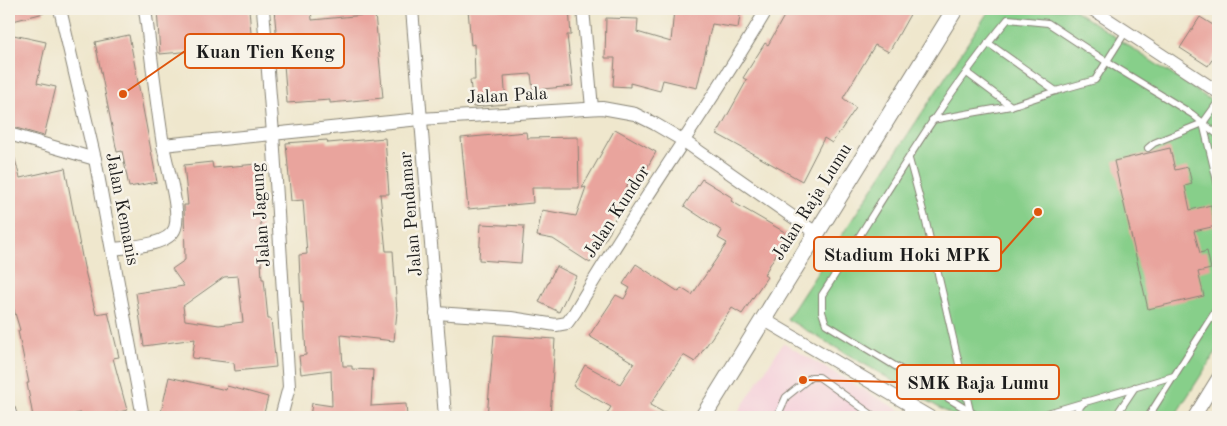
<svg xmlns="http://www.w3.org/2000/svg" width="1227" height="426" font-family="'Old Standard TT',serif">
<style>
.built{fill:#f5cfda}
.green{fill:#87cf8a;stroke:#527653}
.building{fill:#e9a49d;fill-rule:evenodd}
.lines{fill:none;stroke-linecap:round;stroke-linejoin:round}
.service-casing{stroke:#868274;stroke-width:8}
.minor-casing{stroke:#868274;stroke-width:14}
.tertiary-casing{stroke:#868274;stroke-width:18}
.service{stroke:#fff;stroke-width:6}
.minor{stroke:#fff;stroke-width:12}
.tertiary{stroke:#fff;stroke-width:16}
.labels{text-anchor:middle;dominant-baseline:central;stroke-width:5;stroke-linejoin:round;paint-order:stroke}
.street-label{font-size:18px;fill:#1c1c1c;stroke:#f7f3e8}
.leader{fill:none;stroke:#de560d;stroke-width:2}
.callout-dot{fill:#de560d;stroke:#f7f3e8;stroke-width:2}
.callout{fill:#f7f3e8;stroke:#de560d;stroke-width:2}
.callout-label{font-size:19px;text-anchor:middle;font-weight:bold;fill:#1c1c1c}
</style>
<rect width="100%" height="100%" fill="#f7f3e8"/>
<filter id="ink" filterUnits="userSpaceOnUse"><feTurbulence type="fractalNoise" baseFrequency=".02" numOctaves="2"/><feDisplacementMap in="SourceGraphic" scale="10" xChannelSelector="R" yChannelSelector="G"/><feConvolveMatrix kernelMatrix="1 2 1 2 8 2 1 2 1" color-interpolation-filters="sRGB"/></filter>
<filter id="wash" filterUnits="userSpaceOnUse"><feTurbulence type="fractalNoise" baseFrequency=".0096" numOctaves="4" result="noise"/><feDisplacementMap in="SourceGraphic" scale="20" xChannelSelector="R" yChannelSelector="G"/><feGaussianBlur stdDeviation="1.12" result="paint"/><feColorMatrix in="noise" values="0 0 0 0 0 0 0 0 0 0 0 0 0 0 0 0 0 1.4 0 .05"/><feComposite in="paint" operator="in"/></filter>
<g filter="url(#wash)">
<rect width="100%" height="100%" fill="#efe7cd"/>
<path class="built" d="M783,343L911,417H735Z"/>
<path class="green" d="M990,9H1073L1218,105V349L1174,417H955L787,319Z"/>
<g id="blocks">
<g class="building">
<path d="M9,9H43L44,13L9,22Z"/>
<path d="M157,9H249L253,57L204,61L203,50L160,54Z"/>
<path d="M274,9H311L312,20L375,14L383,98L330,103V100L287,103L283,51L278,52Z"/>
<path d="M468,9H569L571,35H567L573,86L533,90L531,74L504,76L506,104L473,107L470,80H475L474,44L471,45Z"/>
<path d="M674,9H741L738,28L712,24L697,88L663,80L660,91L630,83V87L613,86L615,58H605L606,18L638,19L637,32L671,42Z"/>
<path d="M788,9H913L889,52L875,45L843,98L856,108L832,143L824,138L802,181L717,134L747,80L743,78L765,43L768,45Z"/>
<path d="M1200,17L1218,28V50L1208,66L1180,48Z"/>
<path d="M9,34L46,42L37,83L56,87L44,136L9,126Z"/>
<path d="M129,35L157,182L129,187L122,151L117,152L95,42Z"/>
<path d="M615,129L656,152L637,185L629,180L610,232L590,263L553,239L537,236L542,210L576,216L586,187L582,188Z"/>
<path d="M526,132L527,138L578,137L579,188H532L533,203L468,209L461,138Z"/>
<path d="M385,138L389,194H380L386,251H393L397,312L394,341L341,335L343,366H352V369L373,370L371,406L406,404L407,417H310L312,403L332,406L331,370L301,374L299,356L306,355L303,302L301,303L299,255L307,254L303,200L291,201L286,143L327,140L328,143Z"/>
<path d="M1170,148L1175,170L1188,167L1192,184L1185,186L1190,210L1211,205L1216,226L1194,231L1200,253L1207,251L1211,269L1198,272L1204,296L1148,309L1114,161Z"/>
<path d="M9,152H13L20,178L65,168L84,267L96,314L108,312L119,357L113,358L127,410L102,417H82L81,413L57,417H33L27,383H29L18,331L20,330L9,293Z"/>
<path d="M212,162L213,168L257,164L262,242L260,243L262,279H264L268,319H271L276,367L235,371L234,363L192,358L195,339L144,346L136,293L184,286L172,269L185,260L184,205H188L184,165ZM238,276L243,322L219,325L185,320L183,306L224,277Z"/>
<path d="M702,179L733,198L731,201L788,234L764,275L767,277L742,314L732,308L695,362L683,355L650,405L672,417H605L611,407L573,386L585,365L620,384L634,363L589,336L616,295L624,299L630,288L623,284L636,264L679,292L681,288L692,295L727,243L718,238L722,231L684,206Z"/>
<path d="M481,224L524,226L521,263L479,260Z"/>
<path d="M556,266L576,276L559,312L539,302Z"/>
<path d="M494,335L555,339L550,417H487Z"/>
<path d="M169,377L226,390L227,386L268,397L263,417H160Z"/>
</g>
</g>
</g>
<g filter="url(#ink)">
<use href="#blocks" fill-opacity="0" stroke="#868274" stroke-width="1"/>
<g class="lines">
<defs>
<g id="service">
<path d="M988,43L1056,91"/>
<path d="M967,73L1011,106"/>
<path d="M932,120L1011,106L1056,91L1095,80L1126,31"/>
<path d="M1203,123L1218,185"/>
<path d="M1148,148L1154,143L1203,123L1218,102"/>
<path d="M909,159L925,218L970,411"/>
<path d="M777,417L786,397L811,377H819L875,417"/>
<path d="M903,417L910,405"/>
<path d="M979,417L826,324L822,312V295C882,202 937,104 1008,19L1048,23L1107,62L1192,114L1218,135"/>
<path d="M1034,417L1174,376"/>
<path d="M1072,417L1084,402"/>
<path d="M1115,417L1135,387"/>
<path d="M1148,417L1218,307"/>
</g>
<g id="minor">
<path d="M60,9L95,159L143,417"/>
<path d="M263,9L273,134L289,387L281,417"/>
<path d="M412,9L445,417"/>
<path d="M583,9L592,108"/>
<path d="M1092,9L1218,92"/>
<path d="M9,134L95,159"/>
<path d="M163,145L420,119L602,108L635,114L655,124L684,141L816,233"/>
<path d="M113,249C128,247 169,246 175,228C181,211 166,164 163,145C156,100 151,54 145,9"/>
<path d="M436,313L511,318L556,325L567,323L575,312C635,209 706,112 767,9"/>
<path d="M763,319L930,417"/>
<path d="M9,410L11,417"/>
<path d="M1194,417L1218,378"/>
</g>
<path id="tertiary" d="M703,417L955,9"/>
</defs>
<use href="#service" class="service-casing"/>
<use href="#minor" class="minor-casing"/>
<use href="#tertiary" class="tertiary-casing"/>
<use href="#service" class="service"/>
<use href="#minor" class="minor"/>
<use href="#tertiary" class="tertiary"/>
</g>
</g>
<g class="labels">
<g class="street-label">
<text transform="translate(507 96) rotate(-3)">Jalan Pala</text>
<text transform="translate(812 202) rotate(-58)">Jalan Raja Lumu</text>
<text transform="translate(122 209) rotate(79)">Jalan Kemanis</text>
<text transform="translate(617 212) rotate(-57)">Jalan Kundor</text>
<text transform="translate(411 214) rotate(-95)">Jalan Pendamar</text>
<text transform="translate(261 215) rotate(-94)">Jalan Jagung</text>
</g>
</g>
<path class="leader" d="M123 94L185 51M1038 212L1001 254M803 380L897 382"/>
<g class="callout-dot">
<circle cx="123" cy="94" r="5"/>
<circle cx="1038" cy="212" r="5"/>
<circle cx="803" cy="380" r="5"/>
</g>
<g class="callout">
<rect x="185" y="34" width="159" height="34" rx="5"/>
<rect x="814" y="237" width="187" height="34" rx="5"/>
<rect x="897" y="365" width="162" height="34" rx="5"/>
</g>
<g class="callout-label">
<text x="265" y="58">Kuan Tien Keng</text>
<text x="907" y="261">Stadium Hoki MPK</text>
<text x="978" y="389">SMK Raja Lumu</text>
</g>
<rect width="1227" height="426" fill="none" stroke="#f7f3e8" stroke-width="30"/>
</svg>
